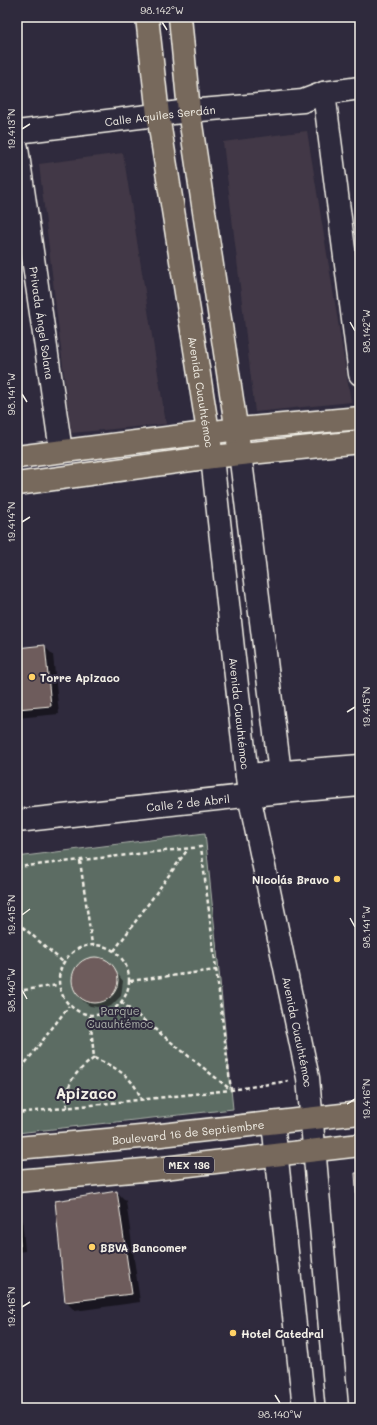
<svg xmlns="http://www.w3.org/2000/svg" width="377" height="1425" font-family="Mali,sans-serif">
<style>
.built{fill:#423946}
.green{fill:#5b6c64;stroke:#a8aea6}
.shadow{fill:#0007}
.building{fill:#6e5b5b;stroke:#f4f1e8}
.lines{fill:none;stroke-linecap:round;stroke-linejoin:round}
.minor-casing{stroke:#f4f1e8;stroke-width:25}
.major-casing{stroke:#f4f1e8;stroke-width:25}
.path{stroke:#f4f1e8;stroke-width:2.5;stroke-dasharray:4 3;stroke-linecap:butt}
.minor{stroke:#2f2a3d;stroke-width:22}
.major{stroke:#77695c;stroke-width:22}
.ticks{fill:none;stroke:#f4f1e8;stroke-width:1.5}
.poi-dot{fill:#ffd166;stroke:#2f2a3d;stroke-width:1.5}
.labels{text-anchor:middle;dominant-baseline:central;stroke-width:4;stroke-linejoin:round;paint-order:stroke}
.shield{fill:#2f2a3d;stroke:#b9b5b5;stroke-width:1}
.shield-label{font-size:10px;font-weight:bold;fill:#f4f1e8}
.street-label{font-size:11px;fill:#f4f1e8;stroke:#2f2a3d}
.poi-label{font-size:11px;font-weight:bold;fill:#f4f1e8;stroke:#2f2a3d;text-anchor:start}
.park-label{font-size:11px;fill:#afb5ad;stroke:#2f2a3d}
.district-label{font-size:15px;font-weight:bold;fill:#f4f1e8;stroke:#2f2a3d}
.neatline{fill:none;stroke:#f4f1e8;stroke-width:1.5}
.ticks-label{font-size:10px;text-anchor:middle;fill:#f4f1e8}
</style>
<rect width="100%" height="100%" fill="#2f2a3d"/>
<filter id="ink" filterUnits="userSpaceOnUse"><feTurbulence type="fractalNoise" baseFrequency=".025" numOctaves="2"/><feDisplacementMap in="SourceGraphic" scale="8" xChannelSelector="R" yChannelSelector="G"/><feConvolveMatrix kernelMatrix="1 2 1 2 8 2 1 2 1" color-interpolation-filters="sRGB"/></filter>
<g filter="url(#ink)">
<g class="built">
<path d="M307,131L351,402L255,412L223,142Z"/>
<path d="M123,153L166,424L71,433L39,164Z"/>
</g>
<path class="green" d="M205,833L233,1109L17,1133V857Z"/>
<g class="shadow">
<path d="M44,646L53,655L59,714L17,718V649Z"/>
<path d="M95,957L102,959L109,963L123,981L121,996L111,1006L104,1008L90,1006L84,1002L78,996L72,983L75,969L87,959Z"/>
<path d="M117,1192L126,1201L140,1302L75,1311L66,1302Z"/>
<path d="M17,1202L21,1206L25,1251L17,1252Z"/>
</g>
<g class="building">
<path d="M45,645L51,706L17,709V648Z"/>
<circle cx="95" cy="980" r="23"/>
<path d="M355,1173H360V1218H358Z"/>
<path d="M117,1191L132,1294L65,1302L55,1201Z"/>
<path d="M17,1212L20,1246H17Z"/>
</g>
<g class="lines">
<defs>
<g id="minor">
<path d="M324,93L360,374"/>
<path id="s1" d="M17,132L189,111L303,101L324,93L360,88"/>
<path id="s2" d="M17,148L61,451"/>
<path d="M240,453L280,773L281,792"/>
<path id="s3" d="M212,457L249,795L308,1078L337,1408"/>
<path d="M247,775L360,766"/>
<path id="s4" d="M17,821L281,792L360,785"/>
<path d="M273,1123L304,1408"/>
</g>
<g id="major">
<path id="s5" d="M147,17L158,115L212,457"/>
<path d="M180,17L189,111L240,453"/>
<path d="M17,457L238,429L360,418"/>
<path d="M17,484L212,457L360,442"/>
<path id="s6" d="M17,1148L152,1136L360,1113"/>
<path d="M17,1181L155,1169L360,1145"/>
</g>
</defs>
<use href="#minor" class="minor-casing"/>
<use href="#major" class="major-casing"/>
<g class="path">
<path d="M80,861L92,944"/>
<path d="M17,867L201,847L231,1090L17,1113"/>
<path d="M17,922L63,962"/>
<circle cx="94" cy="980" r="35"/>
<path d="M114,951L188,849"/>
<path d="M130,981L216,970"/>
<path d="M17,991L58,985"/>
<path d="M121,1002L231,1090L288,1081"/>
<path d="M90,1016L94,1058C115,1067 133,1076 141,1099"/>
<path d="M17,1074L69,1006"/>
<path d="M67,1108C65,1082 75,1073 94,1058"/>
</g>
<use href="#minor" class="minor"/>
<use href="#major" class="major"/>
</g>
</g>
<path class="ticks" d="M162,22L167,30M22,129L30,124M350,322L355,331M22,394L27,402M22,522L30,517M347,712L355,707M22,915L30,909M350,918L355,927M22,990L27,999M347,1104L355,1099M22,1307L30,1302M275,1395L280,1403"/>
<g class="poi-dot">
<circle cx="32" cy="677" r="4"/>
<circle cx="337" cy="879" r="4"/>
<circle cx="92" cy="1247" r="4"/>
<circle cx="233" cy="1333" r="4"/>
</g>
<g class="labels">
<rect class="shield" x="164" y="1157" width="50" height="16" rx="3"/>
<g class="shield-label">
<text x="189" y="1165">MEX 136</text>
</g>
<g class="street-label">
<text stroke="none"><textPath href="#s1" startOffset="144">Calle Aquiles Serdán</textPath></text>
<text stroke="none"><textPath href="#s2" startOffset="177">Privada Ángel Solana</textPath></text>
<text stroke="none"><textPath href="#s5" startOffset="379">Avenida Cuauhtémoc</textPath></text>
<text stroke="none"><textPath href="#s3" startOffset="258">Avenida Cuauhtémoc</textPath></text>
<text stroke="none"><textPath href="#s4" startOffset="172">Calle 2 de Abril</textPath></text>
<text stroke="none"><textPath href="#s3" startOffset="582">Avenida Cuauhtémoc</textPath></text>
<text stroke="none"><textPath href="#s6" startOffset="172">Boulevard 16 de Septiembre</textPath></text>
</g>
<g class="poi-label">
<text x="40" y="677">Torre Apizaco</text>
<text x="329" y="879" text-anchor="end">Nicolás Bravo</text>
<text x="100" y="1247">BBVA Bancomer</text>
<text x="241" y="1333">Hotel Catedral</text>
</g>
<g class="park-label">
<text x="120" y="1010">Parque<tspan x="120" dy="13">Cuauhtémoc</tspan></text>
</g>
<g class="district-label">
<text x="86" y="1093">Apizaco</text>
</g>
</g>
<rect width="377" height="1425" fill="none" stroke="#2f2a3d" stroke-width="44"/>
<rect x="22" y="22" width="333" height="1381" class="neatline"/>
<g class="ticks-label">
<text x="162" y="14">98.142°W</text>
<text transform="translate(11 129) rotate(-90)" y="4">19.413°N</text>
<text transform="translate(366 331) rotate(-90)" y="4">98.142°W</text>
<text transform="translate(11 394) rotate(-90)" y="4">98.141°W</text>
<text transform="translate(11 522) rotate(-90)" y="4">19.414°N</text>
<text transform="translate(366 707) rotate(-90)" y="4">19.415°N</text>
<text transform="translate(11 915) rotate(-90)" y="4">19.415°N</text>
<text transform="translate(366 927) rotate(-90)" y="4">98.141°W</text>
<text transform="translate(11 990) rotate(-90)" y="4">98.140°W</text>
<text transform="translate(366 1099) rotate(-90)" y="4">19.416°N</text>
<text transform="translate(11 1307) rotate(-90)" y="4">19.416°N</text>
<text x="280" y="1418">98.140°W</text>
</g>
</svg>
